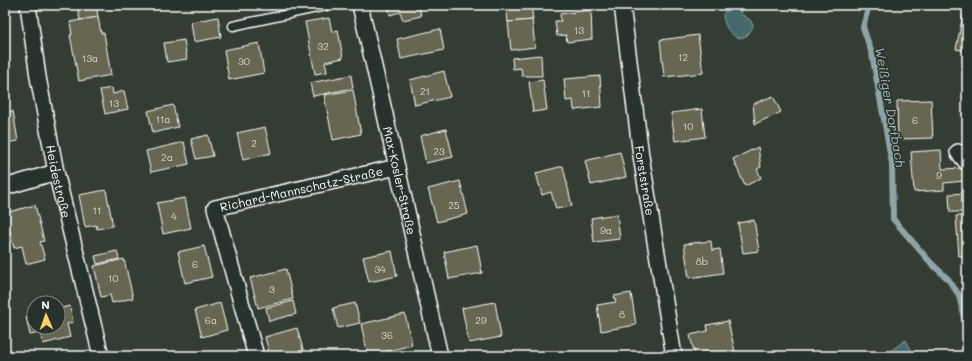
<svg xmlns="http://www.w3.org/2000/svg" width="972" height="361" font-family="Mali,sans-serif">
<style>
.water{fill:#45686b;stroke:#8fa4a6}
.lines{fill:none;stroke-linecap:round;stroke-linejoin:round}
.stream{stroke:#8fa4a6;stroke-width:6}
.building{fill:#666651;stroke:#fff}
.lane-casing{stroke:#fff;stroke-width:11}
.street-casing{stroke:#fff;stroke-width:18}
.lane{stroke:#26332d;stroke-width:8}
.street{stroke:#26332d;stroke-width:15}
.labels{text-anchor:middle;dominant-baseline:central;stroke-width:3;stroke-linejoin:round;paint-order:stroke}
.number-label{font-size:10px;fill:#d9d9d4}
.street-label{font-size:12px;fill:#fff;stroke:#26332d}
.water-label{font-size:13px;font-style:italic;fill:#abbbbc;stroke:#26332d}
</style>
<rect width="100%" height="100%" fill="#333d34"/>
<filter id="ink" filterUnits="userSpaceOnUse"><feTurbulence type="fractalNoise" baseFrequency=".025" numOctaves="2"/><feDisplacementMap in="SourceGraphic" scale="8" xChannelSelector="R" yChannelSelector="G"/><feConvolveMatrix kernelMatrix="1 2 1 2 8 2 1 2 1" color-interpolation-filters="sRGB"/></filter>
<g filter="url(#ink)">
<g class="water">
<path d="M735,7L740,9L741,14L750,20L753,25C744,51 724,33 723,14L728,9Z"/>
<path d="M906,340L914,356H883Z"/>
</g>
<g class="lines">
<path class="stream" d="M869,5L863,27L872,54L892,164L893,219L931,263L948,279L959,295L967,332"/>
</g>
<g class="building">
<path d="M77,5H96L98,17L80,20Z"/>
<path d="M388,5H419L421,16L403,20L400,12L390,15Z"/>
<path d="M506,5H531L533,20L508,22Z"/>
<path d="M591,10L592,39L567,42L566,35L557,36L555,21H561L560,14Z"/>
<path d="M963,15L967,16V51L956,49Z"/>
<path d="M98,17L101,33H104L111,75L79,81L70,35H72L70,22Z"/>
<path d="M218,17L221,37L194,42L191,22Z"/>
<path d="M329,18L332,32L338,30L343,58L325,62L327,72L315,74L305,22Z"/>
<path d="M532,20L535,47L511,50L508,22Z"/>
<path d="M440,29L444,50L401,59L397,39Z"/>
<path d="M698,35L703,73L664,77L660,40Z"/>
<path d="M184,40L187,59L167,62L164,43Z"/>
<path d="M259,43L264,73L229,80L224,50Z"/>
<path d="M541,55L542,76H522L521,68L513,69L512,58Z"/>
<path d="M444,71L450,97L415,105L410,80Z"/>
<path d="M351,75L353,88L313,96L310,83Z"/>
<path d="M600,76L602,107L574,110L573,100L566,101L564,79Z"/>
<path d="M543,80L547,110L533,112L529,82Z"/>
<path d="M112,88L113,94L124,91L128,109L105,114L100,90Z"/>
<path d="M353,90L361,134L333,140L324,95Z"/>
<path d="M773,96L781,112L755,124L753,104Z"/>
<path d="M931,100L933,138L898,139L897,101Z"/>
<path d="M173,105L178,127L153,133L148,111Z"/>
<path d="M702,109L705,137L675,141L671,113Z"/>
<path d="M13,111L18,141L5,143V113Z"/>
<path d="M265,127L271,153L243,160L237,133Z"/>
<path d="M446,129L453,157L426,163L420,136Z"/>
<path d="M208,135L213,156L196,159L191,139Z"/>
<path d="M184,142L189,164L151,172L146,151Z"/>
<path d="M758,147L761,167L757,169L761,178L745,186L733,159Z"/>
<path d="M941,150L942,169L964,168L965,181L944,183V190L914,192L911,152Z"/>
<path d="M620,152L626,177L591,185L585,161Z"/>
<path d="M563,166L572,206L556,209L551,192L542,195L536,173Z"/>
<path d="M460,181L468,214L437,222L428,189Z"/>
<path d="M106,190L113,226L97,229L96,225L85,227L79,195Z"/>
<path d="M967,193V212H950L949,194Z"/>
<path d="M185,198L191,228L163,234L157,203Z"/>
<path d="M35,205L44,241L40,242L45,259L26,264L22,246L14,248L5,213Z"/>
<path d="M617,214L620,239L594,242L591,218Z"/>
<path d="M967,215V255L959,256L956,216Z"/>
<path d="M754,220L759,251L743,253L738,223Z"/>
<path d="M711,241L712,250L720,249L723,273L689,278L684,244Z"/>
<path d="M477,245L482,273L449,279L444,252Z"/>
<path d="M204,246L212,277L185,283L178,252Z"/>
<path d="M117,251L119,259L97,264L95,256Z"/>
<path d="M392,251L397,276L369,282L363,257Z"/>
<path d="M124,259L133,298L112,303L110,295L101,297L94,266Z"/>
<path d="M286,269L293,299L258,308L250,278Z"/>
<path d="M631,293L636,325L601,331L597,305L616,302L614,296Z"/>
<path d="M293,301L296,314L269,321L266,308Z"/>
<path d="M495,302L501,337L469,343L462,308Z"/>
<path d="M220,303L227,330L202,337L195,310Z"/>
<path d="M355,303L360,323L338,328L333,308Z"/>
<path d="M70,306L73,322L67,324L70,337L43,344L40,333L30,335L26,317L34,315V327H58V309Z"/>
<path d="M405,314L412,345L368,356L361,324Z"/>
<path d="M728,321L736,356H695L690,335L708,331L707,325Z"/>
<path d="M297,328L304,353L294,356H270L265,337Z"/>
</g>
<g class="lines">
<defs>
<path id="lane" d="M233,26L330,5"/>
<g id="street">
<path id="s1" d="M28,5L38,77L56,172L101,356"/>
<path id="s2" d="M360,5L440,356"/>
<path id="s3" d="M622,5L641,156L674,356"/>
<path d="M958,152L967,163"/>
<path d="M5,187L56,172"/>
<path id="s4" d="M256,356L215,208L397,167"/>
</g>
</defs>
<use href="#lane" class="lane-casing"/>
<use href="#street" class="street-casing"/>
<use href="#lane" class="lane"/>
<use href="#street" class="street"/>
</g>
</g>
<g class="labels">
<g class="number-label">
<text x="579" y="30">13</text>
<text x="323" y="46">32</text>
<text x="683" y="57">12</text>
<text x="90" y="58">13a</text>
<text x="244" y="61">30</text>
<text x="425" y="91">21</text>
<text x="586" y="93">11</text>
<text x="114" y="103">13</text>
<text x="163" y="119">11a</text>
<text x="915" y="120">6</text>
<text x="688" y="126">10</text>
<text x="254" y="143">2</text>
<text x="439" y="151">23</text>
<text x="167" y="157">2a</text>
<text x="939" y="175">9</text>
<text x="454" y="205">25</text>
<text x="97" y="210">11</text>
<text x="174" y="216">4</text>
<text x="606" y="230">9a</text>
<text x="702" y="261">8b</text>
<text x="195" y="264">6</text>
<text x="380" y="269">34</text>
<text x="113" y="278">10</text>
<text x="272" y="289">3</text>
<text x="622" y="314">8</text>
<text x="211" y="320">6a</text>
<text x="481" y="320">29</text>
<text x="387" y="335">36</text>
</g>
<g class="street-label">
<text stroke="none"><textPath href="#s2" startOffset="180">Max-Kosler-Straße</textPath></text>
<text stroke="none"><textPath href="#s3" startOffset="177">Forststraße</textPath></text>
<text stroke="none"><textPath href="#s1" startOffset="179">Heidestraße</textPath></text>
<text stroke="none"><textPath href="#s4" startOffset="242">Richard-Mannschatz-Straße</textPath></text>
</g>
<g class="water-label">
<text transform="translate(891 107) rotate(80)">Weißiger Dorfbach</text>
</g>
</g>
<rect width="972" height="361" fill="none" stroke="#26332d" stroke-width="20"/>
<rect x="10" y="10" width="952" height="341" fill="none" stroke="#fff" stroke-width="1.5" filter="url(#ink)"/>
<g transform="translate(46 315) rotate(358)"><circle r="19" fill="#26332d" stroke="#7d8581"/>
<path d="M0-3L7 15L0 10L-7 15Z" fill="#ffd166"/>
<text y="-6" font-size="11" font-weight="bold" text-anchor="middle" fill="#ffffff">N</text>
</g>
</svg>
